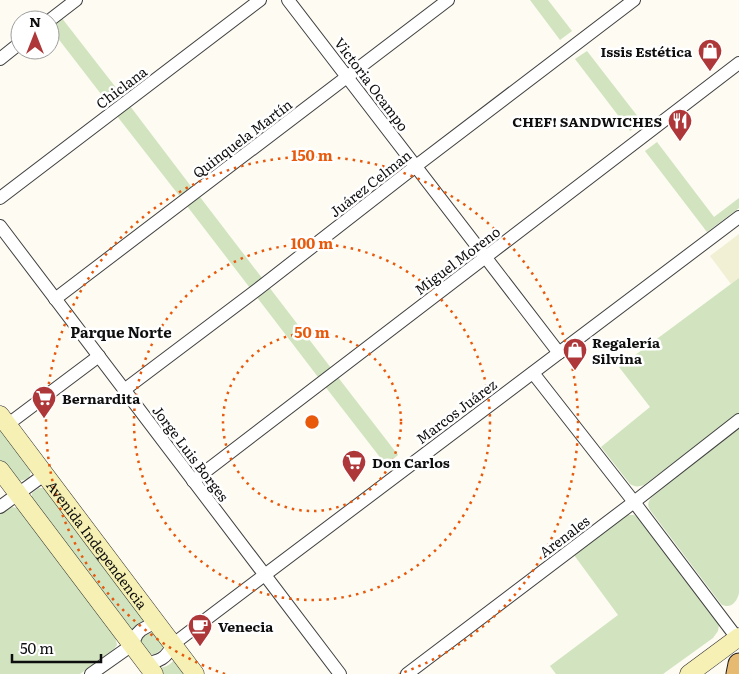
<svg xmlns="http://www.w3.org/2000/svg" width="739" height="674" font-family="Literata,serif">
<style>
.farmland{fill:#f1efd4}
.green{fill:#d1e4bf}
.lines{fill:none;stroke-linecap:round;stroke-linejoin:round}
.minor-casing{stroke:#414141;stroke-width:14}
.secondary-casing{stroke:#303030;stroke-width:19}
.trunk-casing{stroke:#1f1f1f;stroke-width:23}
.minor{stroke:#fff;stroke-width:12}
.secondary{stroke:#f6f0b4;stroke-width:18}
.trunk{stroke:#e6ba70;stroke-width:21}
.ring{fill:none;stroke:#e8590c;stroke-width:2.5;stroke-dasharray:2.5 5}
.labels{text-anchor:middle;dominant-baseline:central;stroke-width:5;stroke-linejoin:round;paint-order:stroke}
.poi-label{font-size:14px;font-weight:bold;fill:#0e0e0e;stroke:#fff;text-anchor:start}
.street-label{font-size:14px;fill:#0e0e0e;stroke:#fff}
.neighbourhood-label{font-size:15px;font-weight:bold;fill:#0e0e0e;stroke:#fff}
.centre{fill:#e8590c;stroke:#fff;stroke-width:2.5}
.ring-label{font-size:15px;text-anchor:middle;font-weight:bold;fill:#e8590c;stroke:#fff;stroke-width:5;stroke-linejoin:round;paint-order:stroke}
</style>
<rect width="100%" height="100%" fill="#fdfbf2"/>
<path class="farmland" d="M739,234V278L731,284L710,256Z"/>
<g class="green">
<path d="M530,0H548L572,31L560,40Z"/>
<path d="M61,17L124,98L111,107L50,28V26Z"/>
<path d="M587,51L642,122L630,131L575,59Z"/>
<path d="M130,106L193,189L181,198L117,116Z"/>
<path d="M657,142L714,217L739,198V208L707,232L645,151Z"/>
<path d="M200,197L262,278L250,288L187,206Z"/>
<path d="M739,278V413L644,485C638,487 635,487 630,484L601,447L650,407L619,367Z"/>
<path d="M269,287L331,368L318,377L256,296Z"/>
<path d="M337,376L398,455L386,465L324,385Z"/>
<path d="M739,427V593C737,602 730,610 721,604L650,510C647,505 648,501 652,497Z"/>
<path d="M0,428L30,469C32,477 27,480 19,481L14,478L0,460Z"/>
<path d="M39,488H43L47,490L147,621L139,624L131,632L32,501V493Z"/>
<path d="M12,507L18,508L22,511L115,636L117,645L114,649L80,674H0V514L7,509Z"/>
<path d="M628,515H634L637,517L715,618L719,625L718,631L713,638L663,674H556L550,666L618,615L574,555L624,517Z"/>
<path d="M148,633H155L163,643L162,649L155,654H148L140,643L142,637Z"/>
<path d="M175,658L187,674H163L159,668C166,667 171,665 175,658Z"/>
</g>
<g class="lines">
<defs>
<g id="minor">
<path d="M288,0L559,353"/>
<path d="M50,20L76,0"/>
<path d="M0,59L20,43"/>
<path d="M0,198L260,0"/>
<path d="M0,226L340,674"/>
<path d="M55,299L448,0"/>
<path d="M533,373L634,502L737,638"/>
<path d="M124,390L258,289L416,166L634,0"/>
<path d="M7,425L99,356"/>
<path d="M193,481L739,63"/>
<path d="M0,507L44,475"/>
<path d="M145,663C159,662 167,658 172,645L739,217"/>
<path d="M91,674L132,645L137,634L141,630L150,625L157,624"/>
<path d="M407,674L634,502L739,420"/>
</g>
<g id="secondary">
<path id="s1" d="M0,415L195,674"/>
<path d="M0,470L154,674"/>
<path d="M689,674L739,637"/>
</g>
<path id="trunk" d="M737,674L739,664"/>
</defs>
<use href="#minor" class="minor-casing"/>
<use href="#secondary" class="secondary-casing"/>
<use href="#trunk" class="trunk-casing"/>
<use href="#minor" class="minor"/>
<use href="#secondary" class="secondary"/>
<use href="#trunk" class="trunk"/>
</g>
<g class="ring">
<circle cx="312" cy="422" r="89"/>
<circle cx="312" cy="422" r="178"/>
<path d="M225 674A266 266 0 1 1 399 674"/>
</g>
<defs>
<symbol id="shop-pin" viewBox="-11 -11 22 30"><path d="M0 17L-7.5 6A9.5 9.5 0 1 1 7.5 6Z" fill="#ae3739" stroke="#fff"/><path d="M-5-2.5h2.3a2.7 3.5 0 0 1 5.4 0H5L5.5 6h-11ZM-1.5-2.5h3a1.5 2.3 0 0 0-3 0Z" fill="#fff"/></symbol>
<symbol id="restaurant-pin" viewBox="-11 -11 22 30"><path d="M0 17L-7.5 6A9.5 9.5 0 1 1 7.5 6Z" fill="#ae3739" stroke="#fff"/><path d="M-5-6h1v4h1v-4h1v4h1v-4h1v5L-1.5 .5V6h-2V.5L-5-1ZM5-6V6H3V1.5H1.5Q1.5-4 5-6Z" fill="#fff"/></symbol>
<symbol id="supermarket-pin" viewBox="-11 -11 22 30"><path d="M0 17L-7.5 6A9.5 9.5 0 1 1 7.5 6Z" fill="#ae3739" stroke="#fff"/><path d="M-6-5.5h2.5l.6 2H6L4.5 2H-2.5L-4.4-4H-6ZM-1.5 3.2a1.3 1.3 0 1 0 .1 0ZM3 3.2a1.3 1.3 0 1 0 .1 0Z" fill="#fff"/></symbol>
<symbol id="cafe-pin" viewBox="-11 -11 22 30"><path d="M0 17L-7.5 6A9.5 9.5 0 1 1 7.5 6Z" fill="#ae3739" stroke="#fff"/><path d="M-5.5-4.5H6V0H3Q3 3.5 0 3.5H-2.5Q-5.5 3.5-5.5 0ZM3-3.2v2h1.7v-2ZM-6 4.5H4V6H-6Z" fill="#fff"/></symbol>
</defs>
<g fill-rule="evenodd">
<use href="#shop-pin" x="696" y="37" width="28" height="38"/>
<use href="#restaurant-pin" x="666" y="107" width="28" height="38"/>
<use href="#shop-pin" x="561" y="336" width="28" height="38"/>
<use href="#supermarket-pin" x="30" y="384" width="28" height="38"/>
<use href="#supermarket-pin" x="340" y="448" width="28" height="38"/>
<use href="#cafe-pin" x="186" y="612" width="28" height="38"/>
</g>
<g class="labels">
<g class="poi-label">
<text x="692" y="51" text-anchor="end">Issis Estética</text>
<text x="662" y="121" text-anchor="end">CHEF! SANDWICHES</text>
<text x="592" y="342">Regalería<tspan x="592" dy="16">Silvina</tspan></text>
<text x="62" y="398">Bernardita</text>
<text x="372" y="462">Don Carlos</text>
<text x="218" y="626">Venecia</text>
</g>
<g class="street-label">
<text transform="translate(372 84) rotate(53)">Victoria Ocampo</text>
<text transform="translate(121 87) rotate(-37)">Chiclana</text>
<text transform="translate(242 138) rotate(-37)">Quinquela Martín</text>
<text transform="translate(370 183) rotate(-38)">Juárez Celman</text>
<text transform="translate(457 260) rotate(-37)">Miguel Moreno</text>
<text transform="translate(456 411) rotate(-37)">Marcos Juárez</text>
<text transform="translate(191 453) rotate(53)">Jorge Luis Borges</text>
<text transform="translate(564 536) rotate(-37)">Arenales</text>
<text stroke="none"><textPath href="#s1" startOffset="162">Avenida Independencia</textPath></text>
</g>
<g class="neighbourhood-label">
<text x="121" y="331">Parque Norte</text>
</g>
</g>
<circle cx="312" cy="422" r="8" class="centre"/>
<g class="ring-label">
<text x="312" y="161">150 m</text>
<text x="312" y="249">100 m</text>
<text x="312" y="338">50 m</text>
</g>
<g transform="translate(35 35)"><circle r="24" fill="#ffffff" stroke="#9f9f9f"/>
<path d="M0-4L9 19L0 12L-9 19Z" fill="#ae3739"/>
<text y="-8" font-size="14" font-weight="bold" text-anchor="middle" fill="#0e0e0e">N</text>
</g>
<path d="M12 654v8h89v-8" fill="none" stroke="#0e0e0e" stroke-width="2.5"/>
<text x="20" y="654" font-size="15" fill="#0e0e0e" stroke="#ffffff" stroke-width="4" paint-order="stroke">50 m</text>
</svg>
